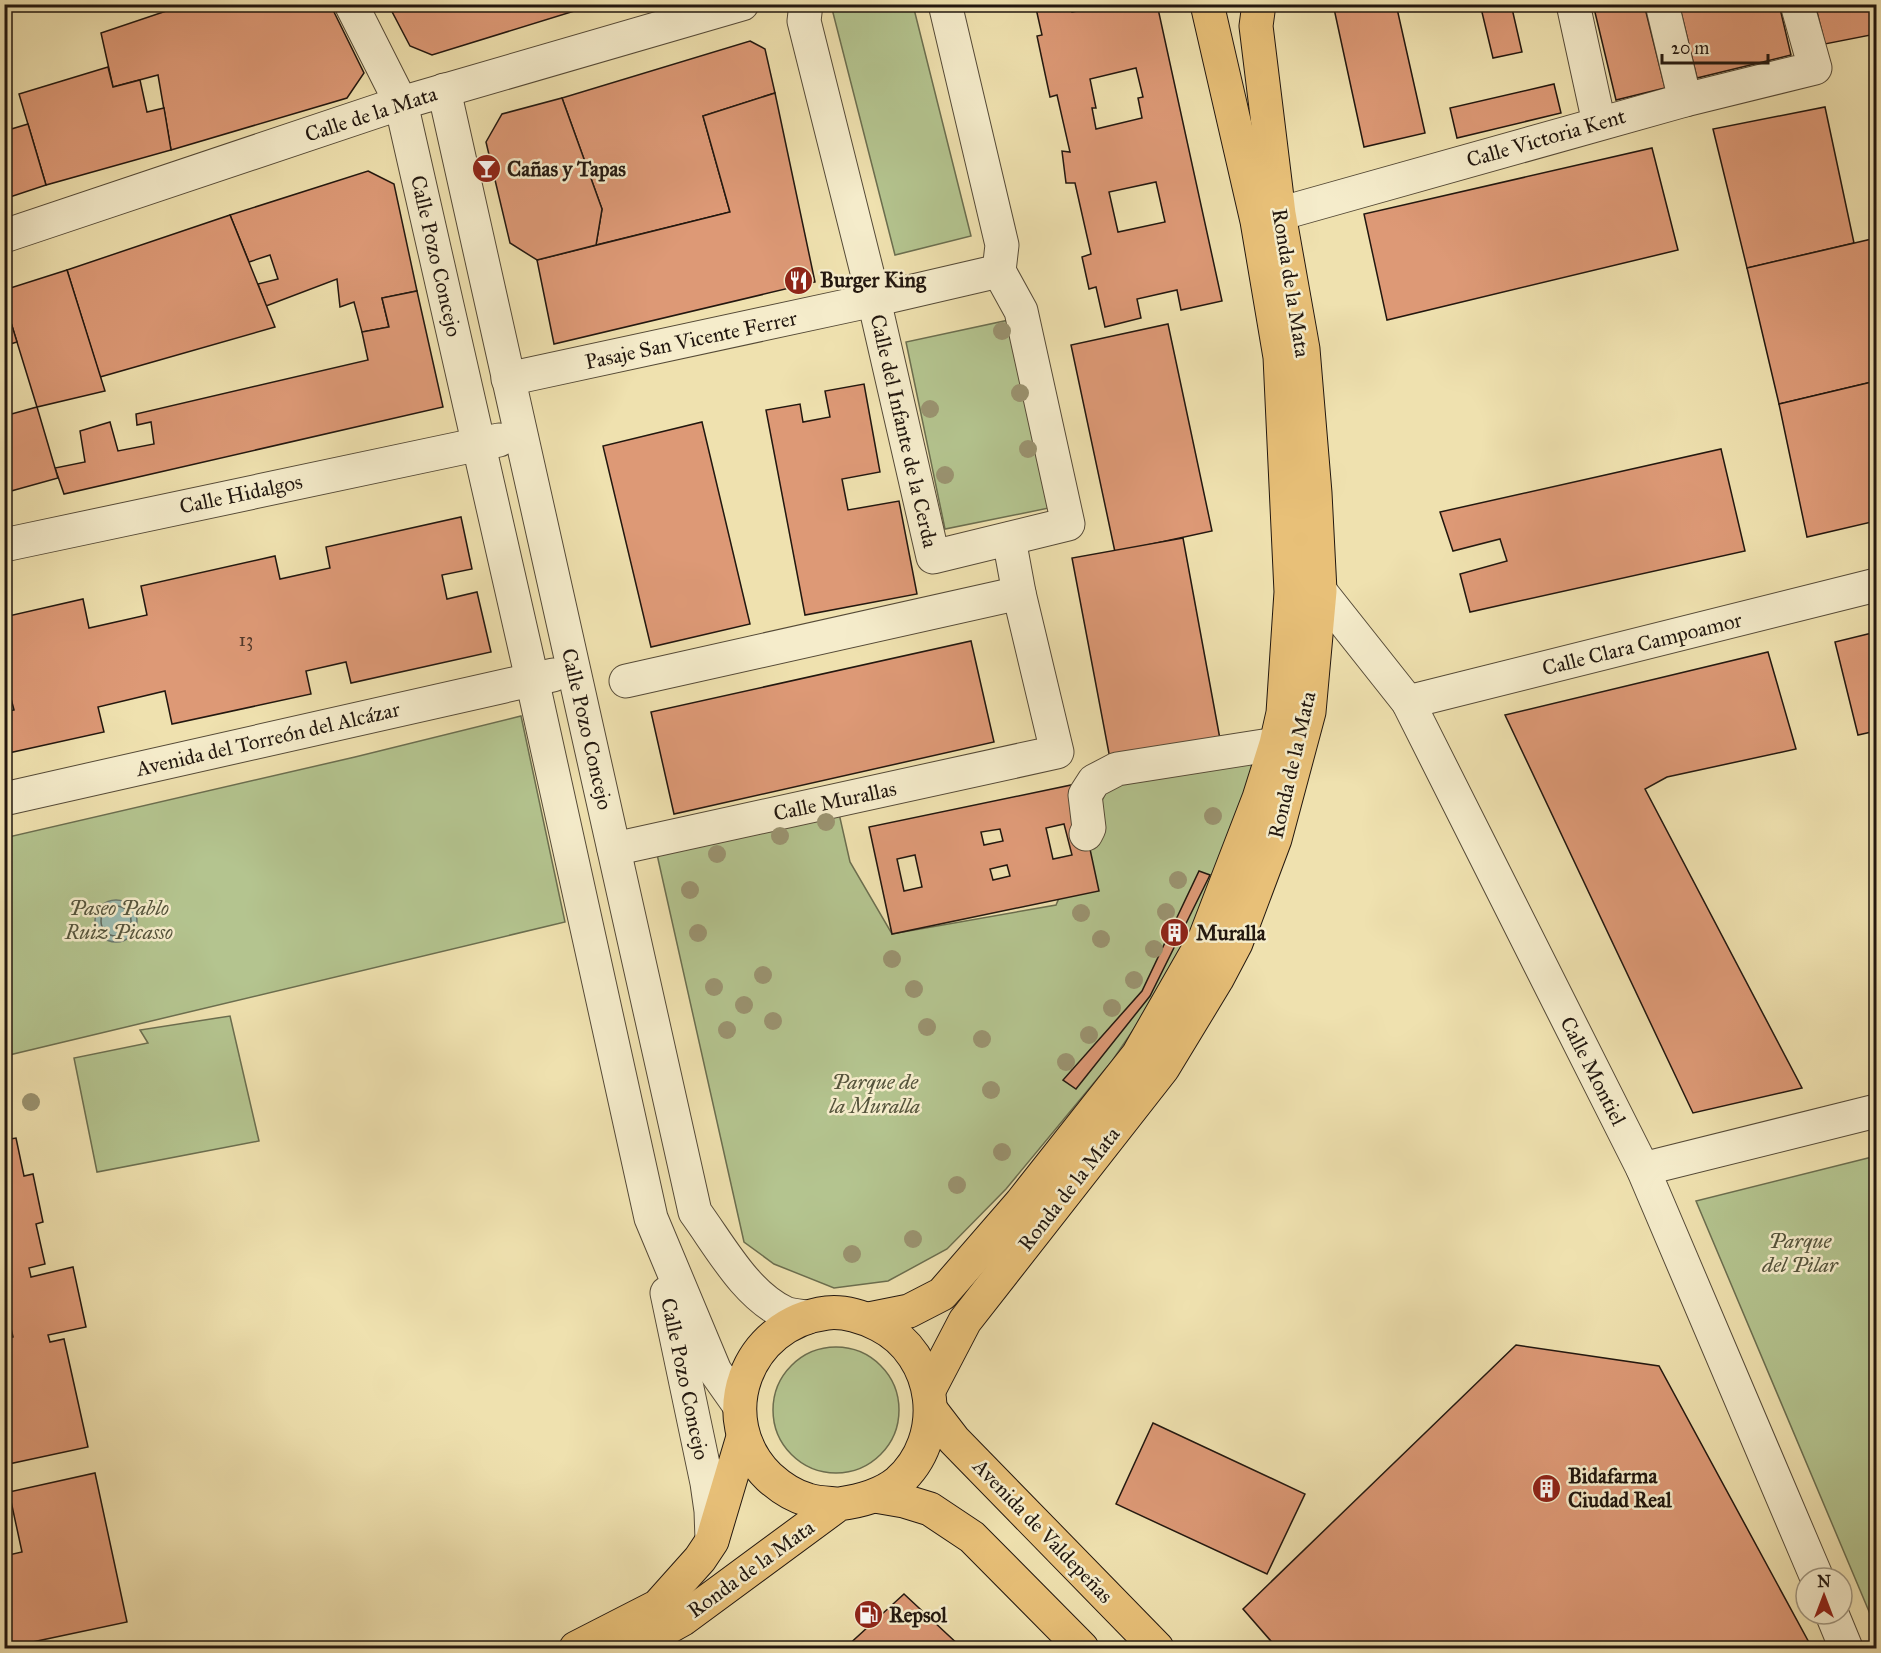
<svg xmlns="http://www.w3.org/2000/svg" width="1881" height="1653" font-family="'IM FELL Great Primer',serif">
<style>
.green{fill:#b4c48f;stroke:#6b6e4f;stroke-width:1.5}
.water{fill:#9cbcb2;stroke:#6b7a71;stroke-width:1.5}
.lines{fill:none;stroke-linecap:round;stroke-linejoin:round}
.shore{stroke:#5f6a60;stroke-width:1.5}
.building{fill:#dd9976;stroke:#22170f;stroke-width:1.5;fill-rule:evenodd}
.minor-casing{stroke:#554a37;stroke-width:35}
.major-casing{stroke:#22170f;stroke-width:35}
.highway-casing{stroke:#22170f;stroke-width:35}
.minor{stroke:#f5eccb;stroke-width:33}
.major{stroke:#e8c078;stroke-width:33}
.highway{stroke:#e8c078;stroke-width:33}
.tree{fill:#9a9370}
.labels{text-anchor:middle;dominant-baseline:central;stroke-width:5;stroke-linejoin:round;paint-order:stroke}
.number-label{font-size:18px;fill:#513829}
.street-label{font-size:21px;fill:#22170f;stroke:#f5eccb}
.poi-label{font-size:21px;font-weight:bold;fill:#22170f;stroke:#f5eccb;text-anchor:start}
.park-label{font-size:21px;font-style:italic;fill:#55543c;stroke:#f5eccb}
</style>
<rect width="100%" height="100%" fill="#efe1af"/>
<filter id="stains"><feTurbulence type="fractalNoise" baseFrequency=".00333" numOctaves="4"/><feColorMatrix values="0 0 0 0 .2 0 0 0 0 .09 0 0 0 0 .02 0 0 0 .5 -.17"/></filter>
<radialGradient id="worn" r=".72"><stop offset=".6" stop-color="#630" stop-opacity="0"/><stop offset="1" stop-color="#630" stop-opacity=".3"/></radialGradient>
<g class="green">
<path d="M831,5H913L971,236L895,255Z"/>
<path d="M1009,320L1049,508L945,529L906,342Z"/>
<path d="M521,716L565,922L5,1056L4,838L355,757Z"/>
<path d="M1276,744L1239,850L1155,998L1112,1061L1006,1189L947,1249L888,1281L834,1288L774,1264L744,1242L654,841L838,809L850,862L892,934L1056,905L1089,828L1117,769Z"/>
<path d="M230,1016L259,1141L97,1172L74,1058L148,1043L140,1030Z"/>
<path d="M1876,1156V1628L1696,1201Z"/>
<circle cx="836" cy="1410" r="63"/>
</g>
<circle class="water" cx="116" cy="921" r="21"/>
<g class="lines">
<circle class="shore" cx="116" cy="921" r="15"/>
</g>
<g class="building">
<path d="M187,4H330L364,73L347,98L171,150L158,75L113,87L101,33Z"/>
<path d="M388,4H597L432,55L410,46Z"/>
<path d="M1035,4H1070L1072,12L1109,4H1157L1222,301L1181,310L1177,290L1137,299L1141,318L1105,327L1096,287L1089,289L1082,257L1091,254L1075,183H1066L1062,151L1070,152L1057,95L1050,97L1037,36L1042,35ZM1136,68L1143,97L1138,98L1142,118L1096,129L1092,108H1096L1090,79ZM1156,182L1165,222L1118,232L1109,192Z"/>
<path d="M1333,4H1396L1425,133L1364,147Z"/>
<path d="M1480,4H1511L1522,52L1493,58Z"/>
<path d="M1593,4H1644L1665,88L1616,100Z"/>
<path d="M1679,4H1779L1791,55L1697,78Z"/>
<path d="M1815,4H1876V34L1825,44Z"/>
<path d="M750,41L765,49L775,93L703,116L730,212L596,245L602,209L562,98Z"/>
<path d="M108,67L113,87L140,80L147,112L164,108L171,150L46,185L19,94Z"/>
<path d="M1554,84L1561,113L1457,138L1450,108Z"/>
<path d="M775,93L815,282L554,344L537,260L730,212L703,116Z"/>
<path d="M562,98L602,209L596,245L537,260L510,243L486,142L502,114Z"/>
<path d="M1825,107L1854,243L1747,268L1713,129Z"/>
<path d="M4,119L8,130L28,124L46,185L4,199Z"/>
<path d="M1652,148L1678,250L1387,320L1364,214Z"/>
<path d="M368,171L394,184L417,291L382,298L389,327L362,332L354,302L340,307L337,279L266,306L258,284L278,279L270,255L249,262L230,215Z"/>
<path d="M230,215L275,327L100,377L67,270Z"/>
<path d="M1876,238V381L1779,404L1747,268Z"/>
<path d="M67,270L105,391L37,407L4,300V290Z"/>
<path d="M417,291L443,407L64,494L55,468L85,462L80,431L110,422L118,451L154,444L151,422L137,425L136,414L368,360L362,332L389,327L382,298Z"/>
<path d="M4,300L17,342L4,346Z"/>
<path d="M1168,324L1212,531L1115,552L1071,345Z"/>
<path d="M1876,381V521L1807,537L1779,404Z"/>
<path d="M864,384L880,472L842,479L848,510L899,501L917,594L805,615L766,410L800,404L803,422L830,417L825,391Z"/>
<path d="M37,407L58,478L4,493V416Z"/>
<path d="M702,422L750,624L651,647L603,446Z"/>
<path d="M1721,449L1745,551L1470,612L1460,574L1507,561L1500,539L1453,551L1440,512Z"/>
<path d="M461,517L472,569L442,575L447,599L477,592L491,652L351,683L346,662L306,671L311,694L172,724L165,691L98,707L104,732L4,754V712L14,710L4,672V617L83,599L89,628L147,615L141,586L275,556L280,579L330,568L326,547Z"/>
<path d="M1183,538L1220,739L1110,759L1072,558Z"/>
<path d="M1876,632V731L1858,735L1835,642Z"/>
<path d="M971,641L994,742L674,814L651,712Z"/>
<path d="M1768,652L1796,749L1667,777L1645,789L1802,1088L1693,1113L1505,715Z"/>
<path d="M1076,784L1099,891L892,934L869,827ZM1064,824L1072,855L1053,859L1046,828ZM1000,829L1003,841L984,845L981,832ZM915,855L922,887L904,891L897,859ZM1007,865L1010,876L993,880L990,869Z"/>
<path d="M1199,871L1210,875L1150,996L1076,1089L1063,1080L1142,991Z"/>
<path d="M16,1138L24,1176L33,1174L43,1222L36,1224L45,1264L29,1268L31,1277L73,1267L86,1327L48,1335L50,1342L64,1339L88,1447L4,1465V1339L13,1337L4,1298V1140Z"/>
<path d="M1516,1345L1659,1366L1812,1648H1277L1243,1609Z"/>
<path d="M1153,1423L1305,1494L1267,1574L1116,1504Z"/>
<path d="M95,1473L127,1622L4,1648V1556L22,1552L9,1492Z"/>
<path d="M904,1594L962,1648H845Z"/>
</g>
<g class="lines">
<defs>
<g id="minor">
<path d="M351,4L401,103L532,679L651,1218L715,1371L739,1405"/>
<path d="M806,4L804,21L874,300L999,271L1002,245L945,4"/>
<path d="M1573,4L1599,123"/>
<path d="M1662,4L1685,100"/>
<path d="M444,90L695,1212C720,1246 745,1294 785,1313C792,1316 801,1316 808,1317"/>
<path d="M1279,214L1685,100L1815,68L1797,4"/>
<path d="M4,236L401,103L742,4"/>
<path d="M508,379L874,300L933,557L1068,524L1021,311L999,271"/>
<path d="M4,545L499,440"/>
<path d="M1320,591L1408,702L1643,1169L1817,1578"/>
<path d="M626,681L1019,593"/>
<path d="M1408,702L1876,585"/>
<path d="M4,799L553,675"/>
<path d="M1086,834L1089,828L1085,795L1094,781L1117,769L1276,744"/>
<path d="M614,849L1057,752L1019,593L1009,539"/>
<path d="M1643,1169L1876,1111"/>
<path d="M667,1293L707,1483L711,1511L712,1540"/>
<path d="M1832,1614L1846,1648"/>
</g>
<g id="major">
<path d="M931,1410L954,1440L1157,1648"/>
<path d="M875,1496L904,1501L930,1509L972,1537L1082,1648"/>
</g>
<g id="highway">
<path d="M869,1319L909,1311L942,1294L1021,1203L1138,1055L1205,938L1259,798L1276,744L1283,713L1291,592L1280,357L1257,221L1207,4"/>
<path d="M929,1390L965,1321L1163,1068L1217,979L1236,943L1275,839L1309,712L1320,591L1315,493L1303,349L1279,214L1256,26L1259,4"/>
<path d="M576,1648L658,1606L700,1559L712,1541L743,1437"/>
<path d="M631,1648L683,1619L839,1504C860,1501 881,1496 898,1482C948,1438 938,1355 879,1325C864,1317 844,1311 827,1313C746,1323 710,1419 769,1477C780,1487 793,1496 808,1500C817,1503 829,1503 839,1504"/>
</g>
</defs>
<use href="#minor" class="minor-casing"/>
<use href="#major" class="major-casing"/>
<use href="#highway" class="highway-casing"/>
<use href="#minor" class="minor"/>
<use href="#major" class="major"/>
<use href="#highway" class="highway"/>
</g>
<g class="tree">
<circle cx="1002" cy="331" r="9"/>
<circle cx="1020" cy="393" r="9"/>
<circle cx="930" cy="409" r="9"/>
<circle cx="1028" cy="449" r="9"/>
<circle cx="945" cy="475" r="9"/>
<circle cx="1213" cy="816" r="9"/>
<circle cx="826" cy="822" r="9"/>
<circle cx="780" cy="836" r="9"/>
<circle cx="717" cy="854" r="9"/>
<circle cx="1178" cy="880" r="9"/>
<circle cx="690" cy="890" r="9"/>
<circle cx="1166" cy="912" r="9"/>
<circle cx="1081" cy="913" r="9"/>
<circle cx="698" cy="933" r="9"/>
<circle cx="1101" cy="939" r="9"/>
<circle cx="1154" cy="949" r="9"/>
<circle cx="892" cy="959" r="9"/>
<circle cx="763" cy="975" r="9"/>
<circle cx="1134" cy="980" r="9"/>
<circle cx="714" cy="987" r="9"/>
<circle cx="914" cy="989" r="9"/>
<circle cx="744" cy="1005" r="9"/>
<circle cx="1112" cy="1008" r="9"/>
<circle cx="773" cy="1021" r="9"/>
<circle cx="927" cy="1027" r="9"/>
<circle cx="727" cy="1030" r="9"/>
<circle cx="1089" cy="1035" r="9"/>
<circle cx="982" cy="1039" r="9"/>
<circle cx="1066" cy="1062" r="9"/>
<circle cx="991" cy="1090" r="9"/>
<circle cx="31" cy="1102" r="9"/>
<circle cx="1002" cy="1152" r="9"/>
<circle cx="957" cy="1185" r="9"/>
<circle cx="913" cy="1239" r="9"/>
<circle cx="852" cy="1254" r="9"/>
</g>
<defs>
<symbol id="bar-disc" viewBox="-11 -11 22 22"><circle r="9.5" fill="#8f2418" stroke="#f5eccb"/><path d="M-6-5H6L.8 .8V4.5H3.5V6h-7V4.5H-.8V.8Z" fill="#fff"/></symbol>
<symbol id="restaurant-disc" viewBox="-11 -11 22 22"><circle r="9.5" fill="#8f2418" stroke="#f5eccb"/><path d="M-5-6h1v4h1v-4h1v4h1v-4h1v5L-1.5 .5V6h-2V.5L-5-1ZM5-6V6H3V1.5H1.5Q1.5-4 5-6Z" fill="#fff"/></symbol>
<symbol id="building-disc" viewBox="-11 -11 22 22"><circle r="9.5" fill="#8f2418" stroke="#f5eccb"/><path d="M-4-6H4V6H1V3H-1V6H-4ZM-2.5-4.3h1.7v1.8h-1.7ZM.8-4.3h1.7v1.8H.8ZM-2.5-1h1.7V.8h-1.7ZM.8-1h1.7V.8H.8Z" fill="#fff"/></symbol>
<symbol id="fuel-disc" viewBox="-11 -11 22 22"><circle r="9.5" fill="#8f2418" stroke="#f5eccb"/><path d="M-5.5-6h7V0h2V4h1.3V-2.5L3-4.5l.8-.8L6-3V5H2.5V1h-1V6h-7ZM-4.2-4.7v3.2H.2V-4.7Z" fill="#fff"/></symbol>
</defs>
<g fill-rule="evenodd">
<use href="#bar-disc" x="470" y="152" width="33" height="33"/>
<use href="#restaurant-disc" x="782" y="264" width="33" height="33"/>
<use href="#building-disc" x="1158" y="916" width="33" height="33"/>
<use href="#building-disc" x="1530" y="1472" width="33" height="33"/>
<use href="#fuel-disc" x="852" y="1598" width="33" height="33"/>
</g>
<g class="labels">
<g class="number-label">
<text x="246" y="640">13</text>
</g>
<g class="street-label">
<text transform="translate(371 114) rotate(-18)">Calle de la Mata</text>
<text transform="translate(1546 138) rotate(-16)">Calle Victoria Kent</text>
<text transform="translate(436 256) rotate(77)">Calle Pozo Concejo</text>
<text transform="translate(1291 283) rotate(81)">Ronda de la Mata</text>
<text transform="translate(691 340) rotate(-12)">Pasaje San Vicente Ferrer</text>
<text transform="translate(904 431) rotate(77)">Calle del Infante de la Cerda</text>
<text transform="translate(241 494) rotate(-12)">Calle Hidalgos</text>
<text transform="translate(1642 644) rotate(-14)">Calle Clara Campoamor</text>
<text transform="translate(587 729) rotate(77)">Calle Pozo Concejo</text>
<text transform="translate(268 739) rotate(-13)">Avenida del Torreón del Alcázar</text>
<text transform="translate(1292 765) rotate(-77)">Ronda de la Mata</text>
<text transform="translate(835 801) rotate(-12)">Calle Murallas</text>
<text transform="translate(1593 1071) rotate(63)">Calle Montiel</text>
<text transform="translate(1069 1189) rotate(-52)">Ronda de la Mata</text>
<text transform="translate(685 1379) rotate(78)">Calle Pozo Concejo</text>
<text transform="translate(1043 1531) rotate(46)">Avenida de Valdepeñas</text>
<text transform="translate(751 1569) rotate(-36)">Ronda de la Mata</text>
</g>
<g class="poi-label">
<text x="507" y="169">Cañas y Tapas</text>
<text x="820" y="280">Burger King</text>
<text x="1196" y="933">Muralla</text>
<text x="1568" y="1476">Bidafarma<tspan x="1568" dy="24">Ciudad Real</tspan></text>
<text x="889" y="1615">Repsol</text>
</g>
<g class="park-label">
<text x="119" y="908">Paseo Pablo<tspan x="119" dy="24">Ruiz Picasso</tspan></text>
<text x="875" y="1082">Parque de<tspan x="875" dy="24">la Muralla</tspan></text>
<text x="1800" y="1241">Parque<tspan x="1800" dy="24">del Pilar</tspan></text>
</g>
</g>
<rect width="1881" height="1653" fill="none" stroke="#efe1af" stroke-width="24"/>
<rect x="6" y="6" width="1869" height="1641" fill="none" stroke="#22170f" stroke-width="3"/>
<rect x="12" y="12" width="1857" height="1629" fill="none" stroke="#22170f" stroke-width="1.5"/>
<g transform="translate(1824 1596)"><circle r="28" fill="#f5eccb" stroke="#a19780" stroke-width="1.5"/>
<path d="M0-4.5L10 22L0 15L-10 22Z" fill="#8f2418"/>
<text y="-9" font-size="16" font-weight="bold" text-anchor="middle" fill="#22170f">N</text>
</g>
<path d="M1662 54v9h106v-9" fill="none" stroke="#22170f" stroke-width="3"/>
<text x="1671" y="54" font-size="18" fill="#22170f" stroke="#f5eccb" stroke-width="4.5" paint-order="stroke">20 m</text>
<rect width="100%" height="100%" filter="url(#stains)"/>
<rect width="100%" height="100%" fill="url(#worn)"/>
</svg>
